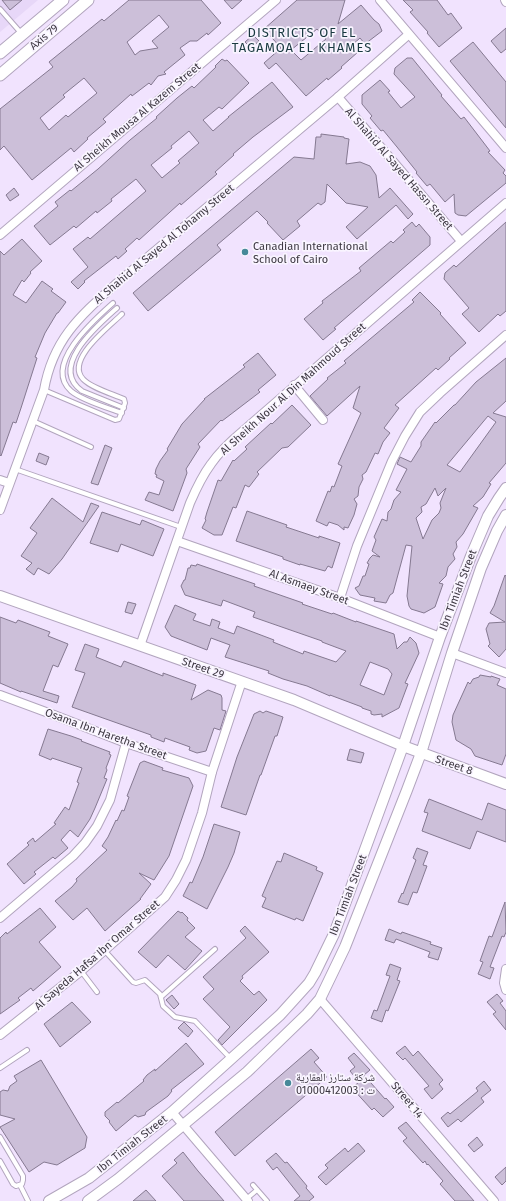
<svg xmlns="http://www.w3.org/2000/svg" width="506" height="1201" font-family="'Fira Sans','Noto Naskh Arabic',sans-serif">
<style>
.built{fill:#e7d7f8}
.building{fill:#ccbfd9;stroke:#857991;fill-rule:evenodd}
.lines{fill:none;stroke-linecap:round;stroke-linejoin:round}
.service-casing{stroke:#b2a5be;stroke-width:6}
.minor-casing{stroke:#b2a5be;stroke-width:10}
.tertiary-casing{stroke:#b2a5be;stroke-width:12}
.secondary-casing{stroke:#b2a5be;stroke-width:13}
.service{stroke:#fff;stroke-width:4}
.minor{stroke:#fff;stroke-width:8}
.tertiary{stroke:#fff;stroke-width:10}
.secondary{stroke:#fff;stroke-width:11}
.poi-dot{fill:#468999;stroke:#f9f4ff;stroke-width:1.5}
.labels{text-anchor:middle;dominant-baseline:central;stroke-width:3.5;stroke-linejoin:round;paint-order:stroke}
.street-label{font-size:11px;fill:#3d3842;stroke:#f9f4ff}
.poi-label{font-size:11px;fill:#3d3842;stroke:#f9f4ff;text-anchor:start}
.quarter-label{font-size:13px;letter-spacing:1px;fill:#193940;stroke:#f9f4ff}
</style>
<rect width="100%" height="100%" fill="#f1e3fe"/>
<path class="built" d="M0,0H38L0,32Z"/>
<g class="building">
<path d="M2,0H22L10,10Z"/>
<path d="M129,0H201L221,23L208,35L207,33L197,41H190L180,48L185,55L164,72L166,74L158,76L151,85L149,83L132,96L131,94L103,119L106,122L87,138L88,139L74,152L71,148L32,180L4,146L0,150V109L53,67L49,62L102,19L104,21ZM159,15L169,27L152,41L158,48L140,51L135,55L127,42ZM84,78L97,93L68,117L66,115L49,130L40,118L65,97L63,95Z"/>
<path d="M224,0H242L232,9Z"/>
<path d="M297,0H345L338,24L361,5L374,20L379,24L382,31L365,44L360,38L352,45L358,52L341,67L342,68L328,80L327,78L306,96L276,63L269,69L264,63L281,48L264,29ZM317,29L326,39L301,60L291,50Z"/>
<path d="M403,0H437L448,15L451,13L462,28L439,47L427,33L428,32L410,12L413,10Z"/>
<path d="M506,28V49L501,53L491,41Z"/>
<path d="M253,35L259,41L251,48L245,42Z"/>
<path d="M473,42L506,82V128L450,61Z"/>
<path d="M407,58H412L442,95L441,96L461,119L464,117L490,151L488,152L505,170L503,173L506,176V183L466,216L458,215L455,213L454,194L445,202L430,184L427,186L416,173L417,172L397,147L383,130L381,131L370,118L372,116L362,104V95L380,80L390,91L388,92L401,108L415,97L394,74L395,68Z"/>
<path d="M222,59L225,61L227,60L249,83L222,109L219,107L203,120L213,131L229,117H228L272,82L293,107L253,137L233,154L234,155L215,172L217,174L181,205L180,203L139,240L137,238L125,249L127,251L118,259L116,256L84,281L85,282L78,289L71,282L88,267L73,249L88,237L90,239L146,191L136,179L111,199L112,201L97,213L96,211L76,228L74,226L50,245L34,226L58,206L55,202L70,190L71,191L98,169L130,140L157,118L156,117L177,98L192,86L194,88L216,67L215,66ZM189,131L199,143L178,161L180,163L162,178L151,165L172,148L171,146Z"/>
<path d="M321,134L344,137V138L349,139L346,164L360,162L370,166L376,175L379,198L390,188L413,214L408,219L396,205L357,239L346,227L368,207L346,203L327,184L325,202L321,205L318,203L297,221L300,226L283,240L267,223L268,222L257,211L217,245L221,250L148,311L133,293L294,157L314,159L316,137H321Z"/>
<path d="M14,188L19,195L10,201L6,195Z"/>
<path d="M412,222L416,227L419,224L430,237V245L334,328L336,329L323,340L304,319L323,303L322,301L361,271L359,268L391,241L393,243L405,232L403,230Z"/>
<path d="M506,222V311L500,316L498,314L479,332L462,314L469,308L444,279L445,273L454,265L456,267Z"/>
<path d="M22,239L42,261L30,272L31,273L24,282L22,280L13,295L26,303L42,281L53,289L51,291L66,302L58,313H57L45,333L35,357L37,358L21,408L16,423L13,422L1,456L0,455V251L4,255Z"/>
<path d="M420,292L441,313L440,314L466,343L449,358L450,359L438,370L436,368L395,405L399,408L384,428L390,433L383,442L378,454L375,453L366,472L362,475L363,479L359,487L358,496L354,499L357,504L354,515L348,528L344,527V530L338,525L329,522L327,526L316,521L328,491L330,492L332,486L334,487L342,466L338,464L361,413L353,408L360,386L327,416L310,396L328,379L327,378L346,363L344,361L414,302L412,300Z"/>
<path d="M258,353L276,375L258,390L260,392L222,421L221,420L198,444L200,447L186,469L187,473L173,511L145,500L149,492L159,495L164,481L156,477L157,475L155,474L156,469L160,461L168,450L167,449L182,424L205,399H204L245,367L243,365Z"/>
<path d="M506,358V401L493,413L506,417V463L489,483L491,484L483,497L473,506L478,508L463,534L456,542L457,547L453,554L455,559L448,567L446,576L439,583L443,584L435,607L424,613L411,609L409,606L407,596L412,546L406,545L393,593L390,595L386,603L374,601L375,598L360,595L355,588L359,586L363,576H365L369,564L367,563L370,558L373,555L380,557L372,551L376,540L374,537L382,519L387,521L388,512L391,509L394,500L401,492L396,490L407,469L397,464L400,457L411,462L421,446V442L435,422L436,423L454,405H455L476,382ZM488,416L496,422L460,472L447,465ZM435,488L438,496L446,488L440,503L441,508L439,513L432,520L423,539L416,518L422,512L421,507L426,504Z"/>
<path d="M292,405L311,425L288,447L282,448L257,472L259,474L249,487L245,485L236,508L233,507L222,535H214L202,528L206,520L205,519L207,512L218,480L221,481L233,460L234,461L247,449L245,447L271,423L272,424Z"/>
<path d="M105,445L112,448L98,485L91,483Z"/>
<path d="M39,453L49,457L46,465L36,461Z"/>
<path d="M52,498L83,522L91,503L99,506L62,559L49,574L38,568L34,575L26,569L32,563L21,556L37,533L30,528Z"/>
<path d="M247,511L287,525L286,527L319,538V536L340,543L332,568L328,566L325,571L300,564V565L283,559V557L236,541Z"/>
<path d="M102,512L140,525L142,520L164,529L153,556L121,544L118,552L90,543Z"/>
<path d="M197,564L255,584L254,586L303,603L302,604L332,614L333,613L356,622V621L394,634L397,649L404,642H407L410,637L416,643L419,653L405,683L408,684L399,708L382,717V714L374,715L371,714V711L362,708V707L330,695V696L307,686L283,679L268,673L269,671L225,657L230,645L211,638L207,650L171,636L165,627L175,605L196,614L193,620L210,626L212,619L220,622L218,628L234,634L237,626L274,640L273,642L303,654L304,651L336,662L346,651L322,642V641L253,617L255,612L223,600L221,606L185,595L181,586L184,580H185L188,568H190L191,565L196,566ZM370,662L388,669L392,674L384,695L360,685Z"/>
<path d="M505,575L506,576V649L499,657L488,646L490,644L486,629L489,623L505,622L490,613L494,606Z"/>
<path d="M128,602L136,604L132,614L125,612Z"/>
<path d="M0,617L16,623L18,620L50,632L48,636L68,644L58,667L53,665L43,691L59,696L57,703L21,691V692L0,683Z"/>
<path d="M85,644L99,649L96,657L121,667L124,661L163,676V673L196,685L191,700L208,690L221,695L222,698V710L226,711L220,730L214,728L206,751L197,753L189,750L190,747L165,738L164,742L151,737V735L72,707L85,673L75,670Z"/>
<path d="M480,675L491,677V676L500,679L497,685L506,689V754L502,765L475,756L471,749L456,740L452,722L453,715L468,682L470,684L473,679L479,677Z"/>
<path d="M260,711L263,713L266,711L283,717L277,736H275L261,775H260L246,815L221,807L237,757L254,714Z"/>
<path d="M48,729L71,736L82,740L81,741L110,752L109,754L111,755L106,768L107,770L104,778L107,779L95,808L90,819L78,837L70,830L61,840L68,848L55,859L53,857L34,872L36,874L24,884L7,864L29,845L27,843L33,838L35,842L56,824L54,823L65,807L69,810L79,783L77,782L82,768L52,758L51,760L39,755Z"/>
<path d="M350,749L364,753L361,763L347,760Z"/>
<path d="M144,761L163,768L162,770L189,778L193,786L169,856L154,880L139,873L151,884L140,899H141L105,931L87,908L73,920L55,901L72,887L77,881L76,879L107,850L102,846L108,837L116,820L117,821L122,810L124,811L129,797L127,796L140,763Z"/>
<path d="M429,799L482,820L488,803L506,810V842L477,831L470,849L422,831L428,813L424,812Z"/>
<path d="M214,824L240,832L234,853L228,867L207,909L183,896L190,882L192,883L203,857Z"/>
<path d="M417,848L428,852L423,865L427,866L417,893L413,892L408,905L398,902L402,893L403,894L416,860L413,858Z"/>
<path d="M284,853L317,867L316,870L323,873L303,921L296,918L295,920L262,907L266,898L262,896L277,861L281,862Z"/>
<path d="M505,902L506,932L504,937L502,936L490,967L494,968L490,979L478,974L483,962L480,961L489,936L492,937Z"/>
<path d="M40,908L56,927L39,942L61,967L33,991L31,988L18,998L20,1000L0,1014V938L6,932L7,934Z"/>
<path d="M178,911L181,913L182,912L188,918L187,920L195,928L185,937L202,951L185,970L168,955L156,968L138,952Z"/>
<path d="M245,926L269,952L242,976L243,978L240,981L254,995L259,991L267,1000L222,1045L218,1040L230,1027L203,999L214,989L203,977L246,938L240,931Z"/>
<path d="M389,929L401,934L402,932L431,942L430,944L442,948L438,960L428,957L430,952L396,939L394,943L385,940Z"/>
<path d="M390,964L401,968L397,980L400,981L388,1011L386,1010L382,1022L371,1018L374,1010L377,1011L390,976L386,975Z"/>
<path d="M497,994L503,1001L500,1003L506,1011V1030L493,1014L496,1012L487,1002Z"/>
<path d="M172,995L179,1004L174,1009L166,1000Z"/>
<path d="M72,1002L91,1022L60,1047L44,1024Z"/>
<path d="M184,1022L193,1031L188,1037L178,1028Z"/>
<path d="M186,1043L204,1064L171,1090L172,1091L168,1096L146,1112L145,1115L138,1117L135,1115L116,1131L109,1122L110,1121L105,1116V1112L117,1102L118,1103L144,1081L143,1080L147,1075L155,1069V1071Z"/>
<path d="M405,1046L413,1056L418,1051L443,1080L439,1084L443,1089L432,1099L424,1089L429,1086L405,1058L403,1060L396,1053Z"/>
<path d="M311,1049L319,1058L314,1062L327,1077L235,1156L215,1132Z"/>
<path d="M354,1053L370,1070L364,1075L385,1099L386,1098L394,1107L383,1117L374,1108L372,1110L352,1088L359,1082L350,1071L355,1067L348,1058Z"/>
<path d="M41,1060L87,1137L85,1148L57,1165L44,1162L29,1172L0,1127L15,1119L0,1115V1092L3,1090L8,1091L10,1086L17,1081L14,1076Z"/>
<path d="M484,1081L491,1090L481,1098L484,1102L461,1122L458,1119L448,1127L441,1118L448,1112L450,1114L478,1091L476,1088Z"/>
<path d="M406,1122L436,1157L474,1201H455L440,1184L443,1181L428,1164L427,1165L425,1161L423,1163L403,1141L407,1138L398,1128Z"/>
<path d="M477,1137L483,1145L474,1152L468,1145Z"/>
<path d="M358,1143L365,1151L326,1185L318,1177L328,1168L325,1165L345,1148L348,1152Z"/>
<path d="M183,1152L198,1171L224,1201H184L162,1176L177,1163L174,1160Z"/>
<path d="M276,1153L285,1163L287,1162L307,1186L306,1188L314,1197L309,1201H294L300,1196L277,1167L273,1170L266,1161Z"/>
<path d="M506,1167V1181L502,1185L495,1177Z"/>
<path d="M146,1190L156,1201H133Z"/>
</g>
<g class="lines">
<defs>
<g id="service">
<path d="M0,9L21,33"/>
<path d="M113,303C95,319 42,365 71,391C81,400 108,408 122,413"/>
<path d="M117,308C98,325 48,367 82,391L124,408"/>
<path d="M44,390L115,420L119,419L125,403L124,399C113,394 91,388 83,379C65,360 109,327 122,314"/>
<path d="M33,421L91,447"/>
<path d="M15,469L181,527"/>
<path d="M105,951L133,982L136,983L145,980L160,994L163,1006L175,1017L195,1021L231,1059"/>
<path d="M81,971L97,992"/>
<path d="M161,997L215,949"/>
<path d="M0,1068L27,1050"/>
<path d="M0,1137L23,1176V1180L22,1184L16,1186L13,1184L0,1161"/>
<path d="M20,1185L28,1201"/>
<path d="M253,1185L267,1201"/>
<path d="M245,1200L257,1190"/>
</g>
<g id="minor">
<path d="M380,0L506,148"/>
<path d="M505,0L506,2"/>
<path d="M338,97L461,241"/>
<path d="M0,235L276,0"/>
<path d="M294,385L323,420"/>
<path d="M0,480L9,483"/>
<path d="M0,510L44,390C53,339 80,316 117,283L338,97L408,35"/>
<path d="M177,541L340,598L440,637"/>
<path d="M340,598L357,546L392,461L405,436L420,412L440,393L506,335"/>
<path d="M140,646L190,503C196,489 202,476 211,464C220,451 232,440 244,430L506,203"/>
<path d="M452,653L506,673"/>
<path d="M0,695L54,715L126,743L212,772"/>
<path d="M0,918L73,856L85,843L97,826L110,800L126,743"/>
<path d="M506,969L504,983L506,990"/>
<path d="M320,999L494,1201"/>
<path d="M0,1035L81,971L165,897L176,880L186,860L202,813L212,772L242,681"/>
<path d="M172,1112L248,1201"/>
</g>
<g id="tertiary">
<path d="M0,596L294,700L403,746L506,784"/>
<path d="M49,1201L89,1178L172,1112L280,1015L309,983L315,973L334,934L403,746L440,637L471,556L488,516L499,498L506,488"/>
<path d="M88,1201L118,1179L247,1072L307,1014L320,999L345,947L407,790L421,753L452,653L481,568L497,531L506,515"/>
</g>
<g id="secondary">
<path d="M0,53L63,0"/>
<path d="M0,75L88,0"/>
</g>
</defs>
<use href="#service" class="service-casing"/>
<use href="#minor" class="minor-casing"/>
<use href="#tertiary" class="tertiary-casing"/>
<use href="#secondary" class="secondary-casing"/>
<use href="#service" class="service"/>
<use href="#minor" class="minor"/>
<use href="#tertiary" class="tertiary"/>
<use href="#secondary" class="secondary"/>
</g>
<g class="poi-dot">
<circle cx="245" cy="252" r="4"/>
<circle cx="288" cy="1083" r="4"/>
</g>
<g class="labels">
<g class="street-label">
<text transform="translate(44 37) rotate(-40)">Axis 79</text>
<text transform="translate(137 117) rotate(-40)">Al Sheikh Mousa Al Kazem Street</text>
<text transform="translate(399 169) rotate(49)">Al Shahid Al Sayed Hassn Street</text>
<text transform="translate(164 244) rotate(-40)">Al Shahid Al Sayed Al Tohamy Street</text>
<text transform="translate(293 389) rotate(-42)">Al Sheikh Nour Al Din Mahmoud Street</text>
<text transform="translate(309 587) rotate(20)">Al Asmaey Street</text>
<text transform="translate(458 590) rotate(-69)">Ibn Timiah Street</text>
<text transform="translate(203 668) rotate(19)">Street 29</text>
<text transform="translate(106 734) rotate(20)">Osama Ibn Haretha Street</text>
<text transform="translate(454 765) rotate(19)">Street 8</text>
<text transform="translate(348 895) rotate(-69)">Ibn Timiah Street</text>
<text transform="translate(97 955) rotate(-41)">Al Sayeda Hafsa Ibn Omar Street</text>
<text transform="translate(407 1100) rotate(50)">Street 14</text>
<text transform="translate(132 1144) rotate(-38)">Ibn Timiah Street</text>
</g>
<g class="poi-label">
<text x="253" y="246">Canadian International<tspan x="253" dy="13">School of Cairo</tspan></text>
<text x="296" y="1077">شركة ستارز العقارية<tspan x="296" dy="13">ت : 01000412003</tspan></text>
</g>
<g class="quarter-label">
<text x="302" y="32">DISTRICTS OF EL<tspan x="302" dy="15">TAGAMOA EL KHAMES</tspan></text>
</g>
</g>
</svg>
